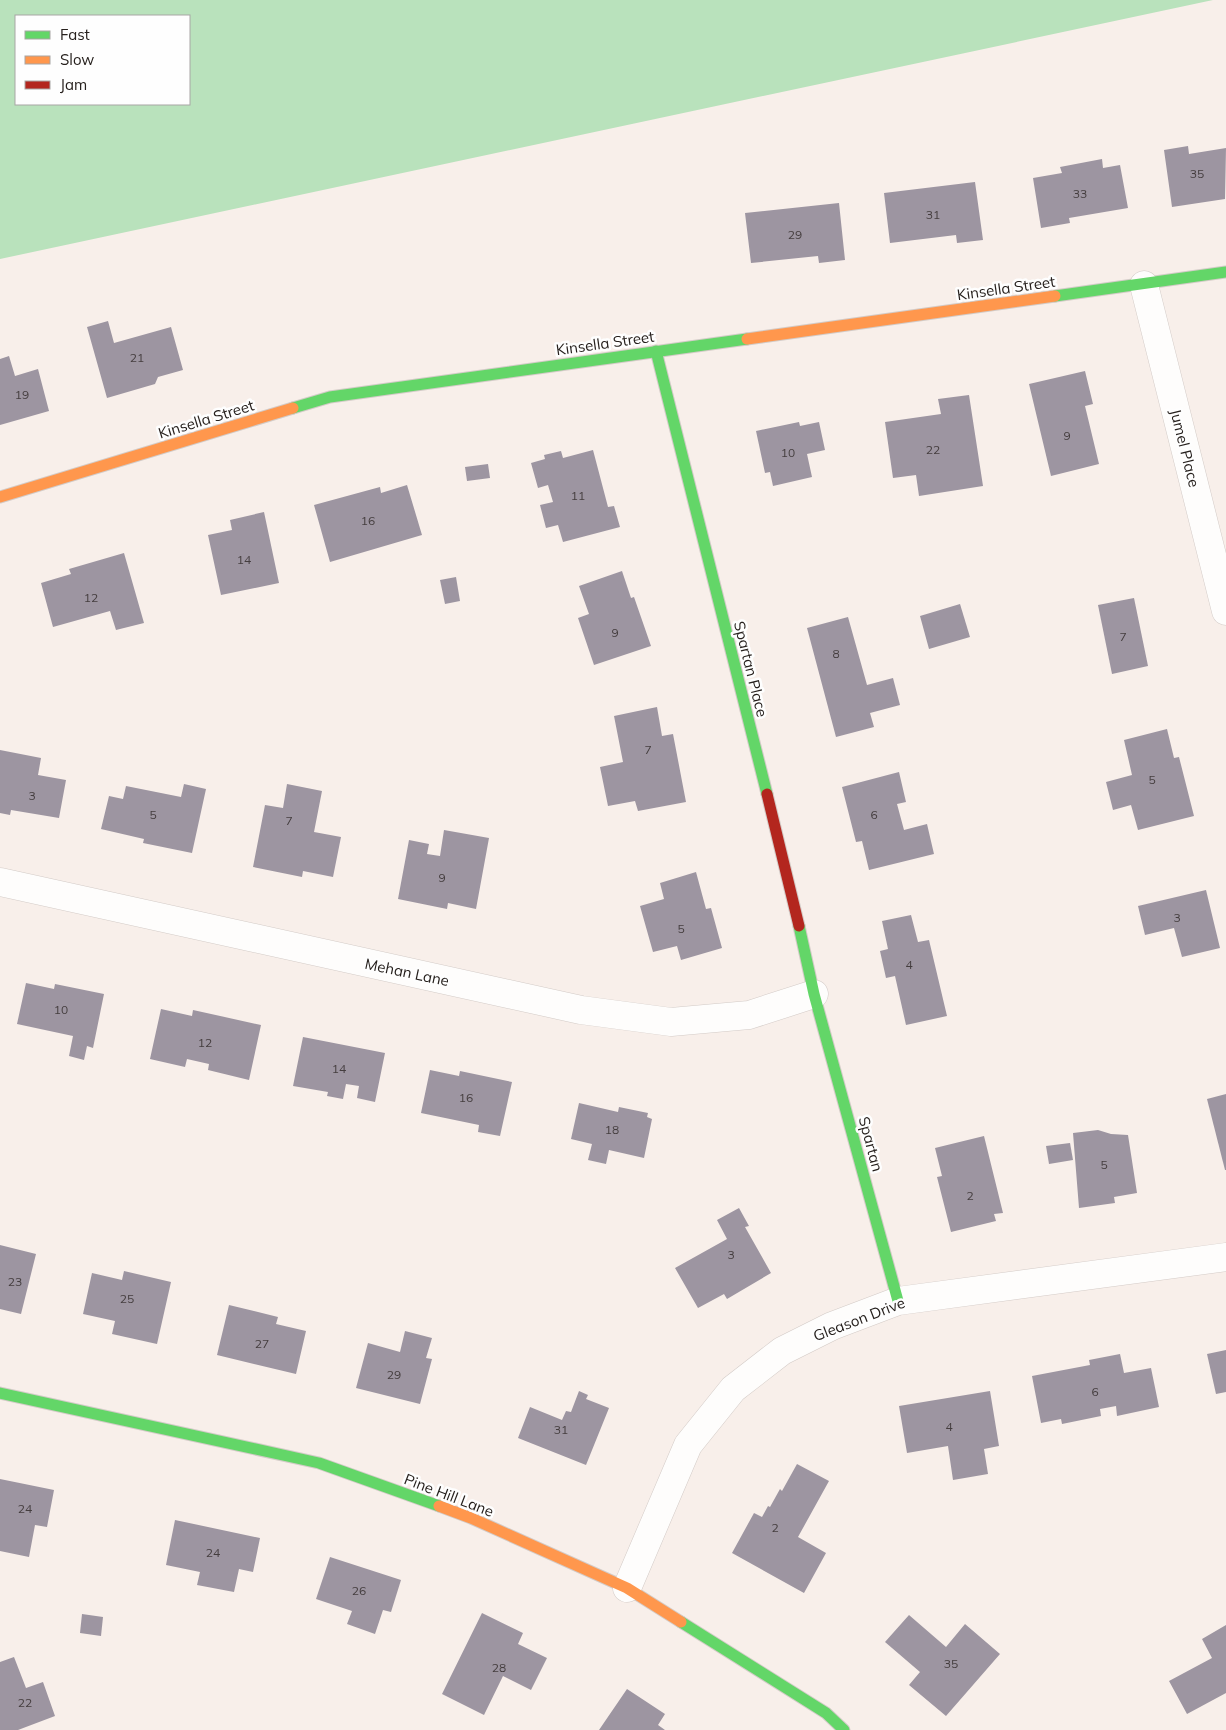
<svg xmlns="http://www.w3.org/2000/svg" width="1226" height="1730" font-family="Mulish,sans-serif">
<style>
.forest{fill:#b9e2bc;fill-rule:evenodd}
.building{fill:#9d95a1}
.lines{fill:none;stroke-linecap:round;stroke-linejoin:round}
.street-casing{stroke:#d3cbc7;stroke-width:29}
.fast-casing{stroke:#d3cbc7;stroke-width:13}
.slow-casing{stroke:#d3cbc7;stroke-width:13}
.jam-casing{stroke:#d3cbc7;stroke-width:13}
.street{stroke:#fefdfc;stroke-width:28}
.fast{stroke:#63d668;stroke-width:11}
.slow{stroke:#ff974d;stroke-width:11}
.jam{stroke:#b3261e;stroke-width:11}
.labels{text-anchor:middle;dominant-baseline:central;stroke-width:5;stroke-linejoin:round;paint-order:stroke}
.number-label{font-size:12px;fill:#443d3e}
.street-label{font-size:15px;fill:#26201d;stroke:#fefefe}
</style>
<rect width="100%" height="100%" fill="#f8efea"/>
<path class="forest" d="M0,0H1213L0,259ZM16,16H189V104H16Z"/>
<g class="building">
<path d="M1188,146L1189,154L1226,148L1225,199L1172,207L1164,150Z"/>
<path d="M1102,159L1103,168L1120,165L1128,208L1069,218L1070,223L1041,228L1033,178L1062,173L1060,167Z"/>
<path d="M975,182L983,240L957,243L956,235L890,243L884,193Z"/>
<path d="M839,203L845,260L819,263L818,256L751,263L745,213Z"/>
<path d="M108,321L114,343L171,327L183,370L158,377L155,384L107,398L87,327Z"/>
<path d="M9,356L15,376L38,369L49,411L0,425V359Z"/>
<path d="M1085,371L1093,404L1085,406L1099,464L1051,476L1029,384Z"/>
<path d="M969,395L983,486L919,496L916,475L893,478L885,422L941,414L938,399Z"/>
<path d="M799,422L800,426L819,422L825,450L807,454L812,477L773,486L770,472L765,473L756,431Z"/>
<path d="M593,450L608,507L614,506L620,527L563,542L558,525L546,528L540,505L553,502L548,485L538,488L531,463L545,459L544,455L561,451L563,458Z"/>
<path d="M488,464L490,478L467,481L465,467Z"/>
<path d="M407,485L422,535L330,562L314,505L380,487L381,493Z"/>
<path d="M264,512L279,583L221,595L208,535L232,530L230,520Z"/>
<path d="M124,553L144,623L116,630L110,611L53,627L41,583L71,574L69,569Z"/>
<path d="M622,571L631,598L634,597L651,646L594,665L578,618L589,614L579,586Z"/>
<path d="M456,577L460,601L445,604L440,580Z"/>
<path d="M1134,598L1148,666L1112,674L1098,605Z"/>
<path d="M960,604L970,637L929,649L920,616Z"/>
<path d="M848,617L867,685L893,678L900,705L870,713L874,727L836,737L807,628Z"/>
<path d="M657,707L662,736L673,734L686,802L638,811L635,801L608,806L600,767L623,762L614,716Z"/>
<path d="M1167,729L1174,758L1179,757L1194,816L1138,830L1131,805L1113,810L1106,782L1132,775L1124,740Z"/>
<path d="M0,750L41,758L38,775L66,780L59,818L11,810L10,815L0,813Z"/>
<path d="M899,772L906,802L897,804L904,830L927,824L934,854L869,870L862,841L856,842L842,787Z"/>
<path d="M184,784L206,789L192,853L143,843L144,839L101,829L109,796L123,799L126,786L181,797Z"/>
<path d="M287,784L322,791L314,832L341,837L333,877L303,871L302,877L253,867L265,805L283,808Z"/>
<path d="M444,830L489,838L476,909L448,903L447,909L398,899L409,840L429,844L427,854L440,856Z"/>
<path d="M696,872L706,909L711,908L722,948L681,960L677,946L653,952L640,906L664,899L660,883Z"/>
<path d="M1206,890L1220,948L1182,957L1174,928L1145,935L1138,906Z"/>
<path d="M911,915L918,942L929,940L947,1016L906,1025L895,976L886,978L880,951L888,949L882,921Z"/>
<path d="M26,983L54,989L55,984L104,994L93,1048L87,1046L84,1060L69,1056L73,1036L17,1024Z"/>
<path d="M161,1009L192,1016L193,1010L261,1025L249,1080L208,1070L209,1064L187,1059L185,1067L150,1059Z"/>
<path d="M303,1037L385,1053L375,1102L357,1098L359,1086L346,1084L343,1099L327,1096L328,1092L293,1086Z"/>
<path d="M430,1070L459,1076L460,1071L512,1082L500,1136L478,1132L479,1125L421,1113Z"/>
<path d="M1226,1094V1170H1225L1207,1099Z"/>
<path d="M579,1103L618,1112L619,1107L648,1113L647,1117L652,1119L644,1158L609,1150L606,1164L588,1160L592,1144L571,1139Z"/>
<path d="M1098,1130L1111,1134L1128,1135L1137,1193L1114,1197L1115,1203L1079,1208L1073,1133Z"/>
<path d="M984,1136L1003,1213L994,1214L996,1221L951,1232L937,1177L942,1176L935,1148Z"/>
<path d="M1070,1143L1073,1160L1049,1164L1046,1146Z"/>
<path d="M739,1208L749,1226L745,1227L771,1273L727,1299L724,1294L698,1308L675,1268L727,1239L717,1220Z"/>
<path d="M0,1245L36,1254L21,1314L0,1309Z"/>
<path d="M124,1271L171,1282L157,1344L112,1334L115,1321L83,1314L92,1273L122,1280Z"/>
<path d="M229,1305L278,1317L276,1324L306,1331L296,1374L217,1355Z"/>
<path d="M405,1331L432,1338L426,1358L432,1359L420,1404L356,1388L368,1343L400,1352Z"/>
<path d="M1226,1350V1392L1216,1394L1207,1354Z"/>
<path d="M1120,1354L1124,1373L1151,1368L1159,1407L1117,1416L1116,1406L1100,1409L1101,1416L1062,1424L1061,1419L1041,1423L1032,1376L1090,1365L1089,1360Z"/>
<path d="M579,1391L588,1395L586,1399L609,1408L586,1465L518,1438L530,1407L562,1420L566,1411L571,1412Z"/>
<path d="M990,1391L999,1446L984,1449L988,1474L953,1480L948,1446L907,1453L899,1406Z"/>
<path d="M797,1464L829,1481L798,1537L826,1553L804,1593L732,1553L754,1513L762,1517L768,1506L770,1507L780,1489L782,1491Z"/>
<path d="M0,1479L54,1490L47,1527L35,1525L29,1557L0,1551Z"/>
<path d="M175,1520L260,1538L253,1572L239,1569L234,1592L197,1585L200,1572L166,1565Z"/>
<path d="M330,1557L401,1580L391,1612L383,1610L375,1634L347,1624L352,1611L316,1599Z"/>
<path d="M482,1613L523,1633L518,1644L547,1658L531,1690L503,1676L484,1715L442,1694Z"/>
<path d="M82,1614L103,1617L101,1636L80,1633Z"/>
<path d="M909,1615L946,1647L965,1624L1000,1654L946,1716L909,1685L920,1672L885,1642Z"/>
<path d="M1226,1625V1693L1187,1714L1169,1681L1212,1658L1202,1639Z"/>
<path d="M14,1657L26,1688L43,1682L55,1716L18,1730H0V1662Z"/>
<path d="M627,1689L665,1714L658,1725L665,1730H599Z"/>
</g>
<g class="lines">
<defs>
<g id="street">
<path d="M1144,285L1226,611"/>
<path d="M0,882L581,1010L671,1022L749,1015L814,994"/>
<path d="M627,1588L688,1445L733,1389L782,1351L832,1326L898,1301L1226,1257"/>
</g>
<g id="fast">
<path d="M1055,296L1226,272"/>
<path d="M656,351L767,794"/>
<path d="M293,408L330,397L747,339"/>
<path d="M799,926L814,994L898,1301"/>
<path d="M0,1393L319,1463L439,1506"/>
<path d="M681,1622L826,1713L844,1730"/>
</g>
<g id="slow">
<path d="M747,339L1055,296"/>
<path d="M0,497L293,408"/>
<path d="M439,1506L471,1518L627,1588L681,1622"/>
</g>
<path id="jam" d="M767,794L799,926"/>
</defs>
<use href="#street" class="street-casing"/>
<use href="#fast" class="fast-casing"/>
<use href="#slow" class="slow-casing"/>
<use href="#jam" class="jam-casing"/>
<use href="#street" class="street"/>
<use href="#fast" class="fast"/>
<use href="#slow" class="slow"/>
<use href="#jam" class="jam"/>
</g>
<g class="labels">
<g class="number-label">
<text x="1197" y="173">35</text>
<text x="1080" y="193">33</text>
<text x="933" y="214">31</text>
<text x="795" y="234">29</text>
<text x="137" y="357">21</text>
<text x="22" y="394">19</text>
<text x="1067" y="435">9</text>
<text x="933" y="449">22</text>
<text x="788" y="452">10</text>
<text x="578" y="495">11</text>
<text x="368" y="520">16</text>
<text x="244" y="559">14</text>
<text x="91" y="597">12</text>
<text x="615" y="632">9</text>
<text x="1123" y="636">7</text>
<text x="836" y="653">8</text>
<text x="648" y="749">7</text>
<text x="1152" y="779">5</text>
<text x="32" y="795">3</text>
<text x="153" y="814">5</text>
<text x="874" y="814">6</text>
<text x="289" y="820">7</text>
<text x="442" y="877">9</text>
<text x="1177" y="917">3</text>
<text x="681" y="928">5</text>
<text x="909" y="964">4</text>
<text x="61" y="1009">10</text>
<text x="205" y="1042">12</text>
<text x="339" y="1068">14</text>
<text x="466" y="1097">16</text>
<text x="612" y="1129">18</text>
<text x="1104" y="1164">5</text>
<text x="970" y="1195">2</text>
<text x="731" y="1254">3</text>
<text x="15" y="1281">23</text>
<text x="127" y="1298">25</text>
<text x="262" y="1343">27</text>
<text x="394" y="1374">29</text>
<text x="1095" y="1391">6</text>
<text x="949" y="1426">4</text>
<text x="561" y="1429">31</text>
<text x="25" y="1508">24</text>
<text x="775" y="1527">2</text>
<text x="213" y="1552">24</text>
<text x="359" y="1590">26</text>
<text x="951" y="1663">35</text>
<text x="499" y="1667">28</text>
<text x="25" y="1702">22</text>
</g>
<g class="street-label">
<text transform="translate(1006 288) rotate(-8)">Kinsella Street</text>
<text transform="translate(605 343) rotate(-8)">Kinsella Street</text>
<text transform="translate(206 419) rotate(-17)">Kinsella Street</text>
<text transform="translate(1185 448) rotate(76)">Jumel Place</text>
<text transform="translate(751 669) rotate(76)">Spartan Place</text>
<text transform="translate(407 972) rotate(12)">Mehan Lane</text>
<text transform="translate(871 1144) rotate(75)">Spartan</text>
<text transform="translate(859 1319) rotate(-21)">Gleason Drive</text>
<text transform="translate(449 1495) rotate(21)">Pine Hill Lane</text>
</g>
</g>
<rect x="15" y="15" width="175" height="90" fill="#fefefe" stroke="#a8a5a4"/>
<rect x="25" y="31" width="25" height="8" fill="#63d668" stroke="#a8a5a4"/>
<text x="60" y="40" font-size="15" fill="#26201d">Fast</text>
<rect x="25" y="56" width="25" height="8" fill="#ff974d" stroke="#a8a5a4"/>
<text x="60" y="65" font-size="15" fill="#26201d">Slow</text>
<rect x="25" y="81" width="25" height="8" fill="#b3261e" stroke="#a8a5a4"/>
<text x="60" y="90" font-size="15" fill="#26201d">Jam</text>
</svg>
